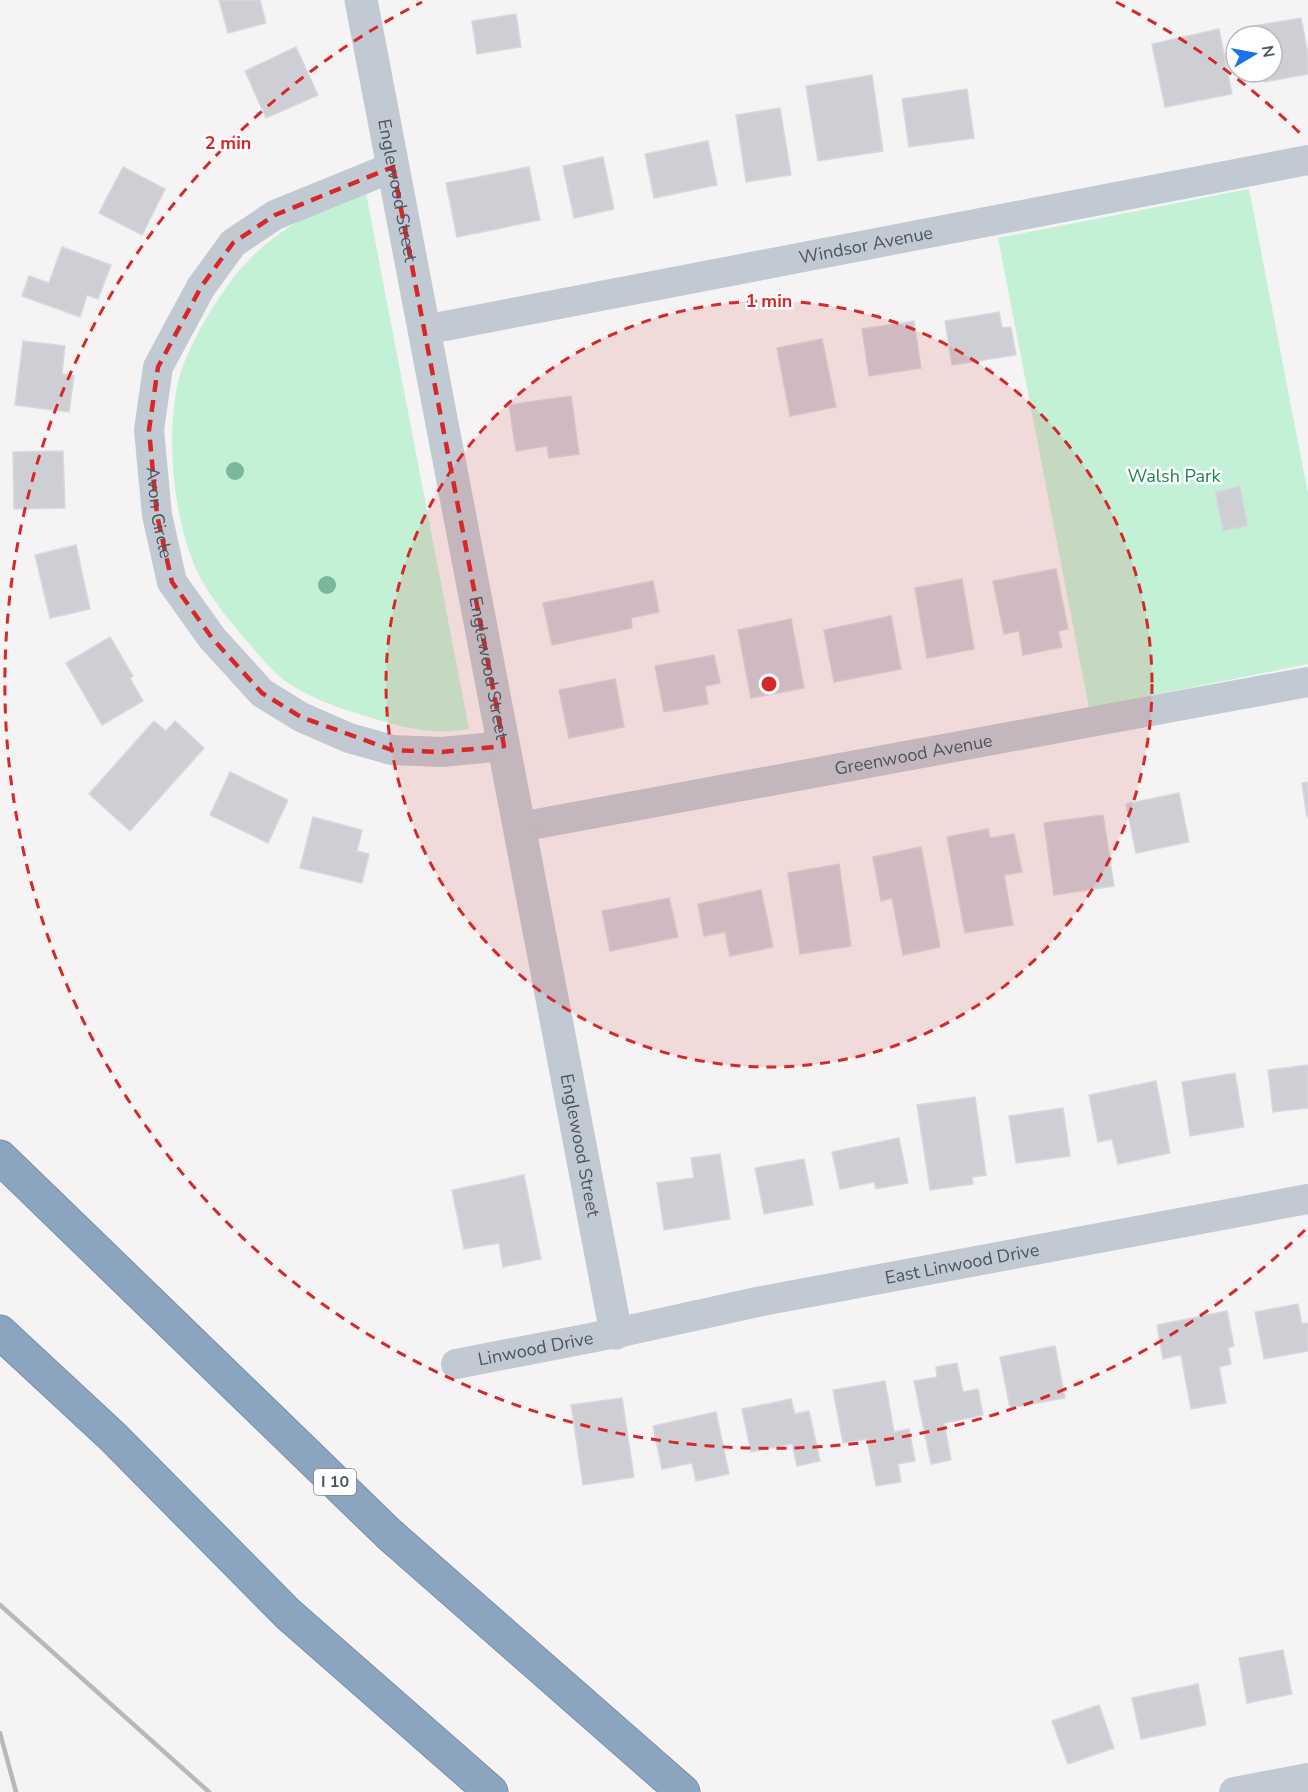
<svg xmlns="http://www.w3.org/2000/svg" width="1308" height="1792" font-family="'Nunito Sans',sans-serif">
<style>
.green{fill:#c3f1d5}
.building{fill:#cdcfd5;stroke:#d7d9de;stroke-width:1.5}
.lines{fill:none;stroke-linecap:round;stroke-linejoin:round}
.motorway-casing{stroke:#7690ad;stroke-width:35}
.minor{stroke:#c1cad2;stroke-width:30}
.tertiary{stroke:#c1cad2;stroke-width:33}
.motorway{stroke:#8ba5c1;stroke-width:33}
.rail{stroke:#b5b8bd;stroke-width:4.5}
.tree{fill:#7bb799}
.marked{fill:none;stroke:#d62828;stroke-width:4.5;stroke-dasharray:12 8;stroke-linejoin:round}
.ring{fill:none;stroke:#d62828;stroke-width:3;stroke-dasharray:10 8}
.labels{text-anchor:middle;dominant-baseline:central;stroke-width:5;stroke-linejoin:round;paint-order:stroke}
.shield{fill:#fff;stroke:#808990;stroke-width:1.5}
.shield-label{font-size:16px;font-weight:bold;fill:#4a5661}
.street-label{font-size:18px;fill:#4a5661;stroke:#fff}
.park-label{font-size:18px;fill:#17864f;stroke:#fff}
.centre{fill:#d62828;stroke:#fff;stroke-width:3}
.ring-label{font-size:18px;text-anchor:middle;font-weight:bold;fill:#d62828;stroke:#fff;stroke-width:5;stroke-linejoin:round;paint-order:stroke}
</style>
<rect width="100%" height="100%" fill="#f5f3f3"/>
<g class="green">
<path d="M365,188L469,729C428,736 398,726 359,714C334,707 310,697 288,683C273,673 259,655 247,641C230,622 214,602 201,579C174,528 165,440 178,383C185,350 216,299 238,272C272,231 317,209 365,188Z"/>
<path d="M1249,189L1308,494V664L1089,708L998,238Z"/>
</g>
<g class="building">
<path d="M219,0H260L266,23L228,33Z"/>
<path d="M516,14L521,47L477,54L472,21Z"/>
<path d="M1301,18L1308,54V74L1264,82L1262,72H1272V36H1255L1253,26Z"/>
<path d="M1219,29L1232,94L1165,107L1152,44Z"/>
<path d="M296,47L318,95L266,118L245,71Z"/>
<path d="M872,75L883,151L818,161L806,86Z"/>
<path d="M967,89L974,138L909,147L902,99Z"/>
<path d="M780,108L791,175L746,182L736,115Z"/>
<path d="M708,141L717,185L654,198L645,154Z"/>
<path d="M603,157L614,209L574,218L563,166Z"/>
<path d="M123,167L165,189L142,235L99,213Z"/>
<path d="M529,167L540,220L457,237L446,183Z"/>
<path d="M62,247L111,265L98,299L87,295L80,317L22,296L29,276L49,283Z"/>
<path d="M999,312L1002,328L1011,327L1016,355L952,365L945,321Z"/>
<path d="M914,321L921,368L869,376L862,329Z"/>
<path d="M822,339L836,407L790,416L777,348Z"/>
<path d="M23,341L65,346L62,374L74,376L69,412L15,405Z"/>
<path d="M571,396L579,454L549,458L547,446L516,451L509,405Z"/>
<path d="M63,451L65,508L14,509L13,452Z"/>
<path d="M1240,486L1248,526L1223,531L1215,492Z"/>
<path d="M76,545L90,609L50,618L35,555Z"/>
<path d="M1056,569L1068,629L1058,631L1062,647L1023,655L1019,631L1004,634L993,581Z"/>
<path d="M962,579L974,649L927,658L915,588Z"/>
<path d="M653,581L659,612L631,618L632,628L552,645L543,603Z"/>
<path d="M891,616L901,669L834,682L824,630Z"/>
<path d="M791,619L804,688L751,698L738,630Z"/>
<path d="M110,637L133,676L130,678L143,701L102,725L66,663Z"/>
<path d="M714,655L720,683L705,686L708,704L664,712L655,666Z"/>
<path d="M615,679L624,727L569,738L559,690Z"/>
<path d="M154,721L166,731L175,721L204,748L130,831L89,794Z"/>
<path d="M230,772L288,800L268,843L210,815Z"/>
<path d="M1308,782V817H1307L1302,783Z"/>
<path d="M1179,793L1189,842L1136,853L1126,804Z"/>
<path d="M1103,815L1114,886L1054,895L1044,823Z"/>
<path d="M313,817L362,830L357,851L369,854L362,883L300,868Z"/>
<path d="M988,829L990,838L1014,834L1022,872L1004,875L1013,925L965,933L947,837Z"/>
<path d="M921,847L940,947L903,955L892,898L881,901L873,857Z"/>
<path d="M839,864L851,946L800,954L788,873Z"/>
<path d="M761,890L773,947L730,956L725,932L704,936L698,904Z"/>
<path d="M669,898L678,937L610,951L602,911Z"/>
<path d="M1308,1065V1108L1273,1112L1268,1070Z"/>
<path d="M1235,1073L1244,1127L1190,1136L1182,1082Z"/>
<path d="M1156,1081L1170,1153L1118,1164L1112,1139L1098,1142L1089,1095Z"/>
<path d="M975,1097L986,1175L972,1177L973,1184L930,1190L917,1105Z"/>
<path d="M1063,1108L1070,1156L1016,1163L1009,1116Z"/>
<path d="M899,1138L908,1183L876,1189L874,1182L840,1189L832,1152Z"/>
<path d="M720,1154L730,1219L664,1230L657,1183L694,1178L691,1158Z"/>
<path d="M804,1159L813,1205L764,1214L755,1168Z"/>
<path d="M524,1175L541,1259L503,1267L499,1243L464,1249L452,1190Z"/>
<path d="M1298,1304L1302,1324L1308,1323V1351L1264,1359L1255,1312Z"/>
<path d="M1227,1311L1234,1346L1228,1348L1231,1364L1219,1367L1226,1403L1191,1409L1181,1355L1163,1359L1157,1325Z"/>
<path d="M1055,1346L1065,1398L1010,1408L1000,1357Z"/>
<path d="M957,1363L963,1392L978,1389L983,1415L944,1423L951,1460L931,1464L914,1381L937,1377L936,1367Z"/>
<path d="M885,1381L894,1432L909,1429L915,1461L898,1464L901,1482L876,1486L867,1439L843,1443L833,1390Z"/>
<path d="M622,1398L634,1477L583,1485L571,1405Z"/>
<path d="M791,1399L795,1414L809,1411L820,1461L797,1466L792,1444L751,1452L742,1409Z"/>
<path d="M716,1412L729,1474L696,1481L692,1463L662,1469L653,1426Z"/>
<path d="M1283,1650L1292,1694L1247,1703L1239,1658Z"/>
<path d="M1198,1684L1206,1725L1141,1739L1132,1698Z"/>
<path d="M1099,1705L1114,1748L1068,1764L1052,1721Z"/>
</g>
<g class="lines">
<defs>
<g id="motorway">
<path d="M0,1157L389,1534L683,1792"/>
<path d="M0,1332L113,1437L288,1614L491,1792"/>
</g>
</defs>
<use href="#motorway" class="motorway-casing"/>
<g class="minor">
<path id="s1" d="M393,167L275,215L233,243L201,287L158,367L149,430L157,515L172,582L212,638L262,693L301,717L349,738L392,750L442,752L504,746"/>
<path id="s2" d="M424,330L1308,160"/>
<path id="s3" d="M520,827L1308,682"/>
<path id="s4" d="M456,1364L616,1333L762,1301L1308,1199"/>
<path d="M1234,1792L1308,1778"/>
</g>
<path class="tertiary" id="s5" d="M361,0L616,1333"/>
<use href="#motorway" class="motorway"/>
<g class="rail">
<path d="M0,1605L209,1792"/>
<path d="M0,1733L16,1792"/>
</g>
</g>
<g class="tree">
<circle cx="235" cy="471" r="9"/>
<circle cx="327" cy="585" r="9"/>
</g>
<path class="marked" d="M393,167L504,746L442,752L392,750L301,717L262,693L212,638L172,582L157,515L149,430L158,367L201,287L233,243L275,215Z"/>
<circle cx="769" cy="684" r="383" fill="#d62828" fill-opacity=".12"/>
<g class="ring">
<circle cx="769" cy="684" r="383"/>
<path d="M1305 1230A765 765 0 1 1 422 2M1116 2A765 765 0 0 1 1305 138"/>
</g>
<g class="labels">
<rect class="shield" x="314" y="1469" width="42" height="26" rx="4.5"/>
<g class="shield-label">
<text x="335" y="1482">I 10</text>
</g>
<g class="street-label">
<text stroke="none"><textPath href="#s5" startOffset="194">Englewood Street</textPath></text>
<text stroke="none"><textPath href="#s2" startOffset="450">Windsor Avenue</textPath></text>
<text stroke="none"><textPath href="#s1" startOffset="470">Avon Circle</textPath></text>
<text stroke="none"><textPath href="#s5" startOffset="680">Englewood Street</textPath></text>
<text stroke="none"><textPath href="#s3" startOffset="400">Greenwood Avenue</textPath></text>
<text stroke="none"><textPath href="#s5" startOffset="1166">Englewood Street</textPath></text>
<text stroke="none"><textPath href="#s4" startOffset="516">East Linwood Drive</textPath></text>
<text stroke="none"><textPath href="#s4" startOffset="81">Linwood Drive</textPath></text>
</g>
<g class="park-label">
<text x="1174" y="476">Walsh Park</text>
</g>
</g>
<circle cx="769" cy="684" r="9" class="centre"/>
<g class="ring-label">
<text x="228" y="149">2 min</text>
<text x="769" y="307">1 min</text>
</g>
<g transform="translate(1254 54) rotate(80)"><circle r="28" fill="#ffffff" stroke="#b7bbc0" stroke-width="1.5"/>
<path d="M0-4.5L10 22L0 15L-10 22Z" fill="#1a73e8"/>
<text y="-9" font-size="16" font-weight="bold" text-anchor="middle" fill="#4a5661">N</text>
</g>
</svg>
